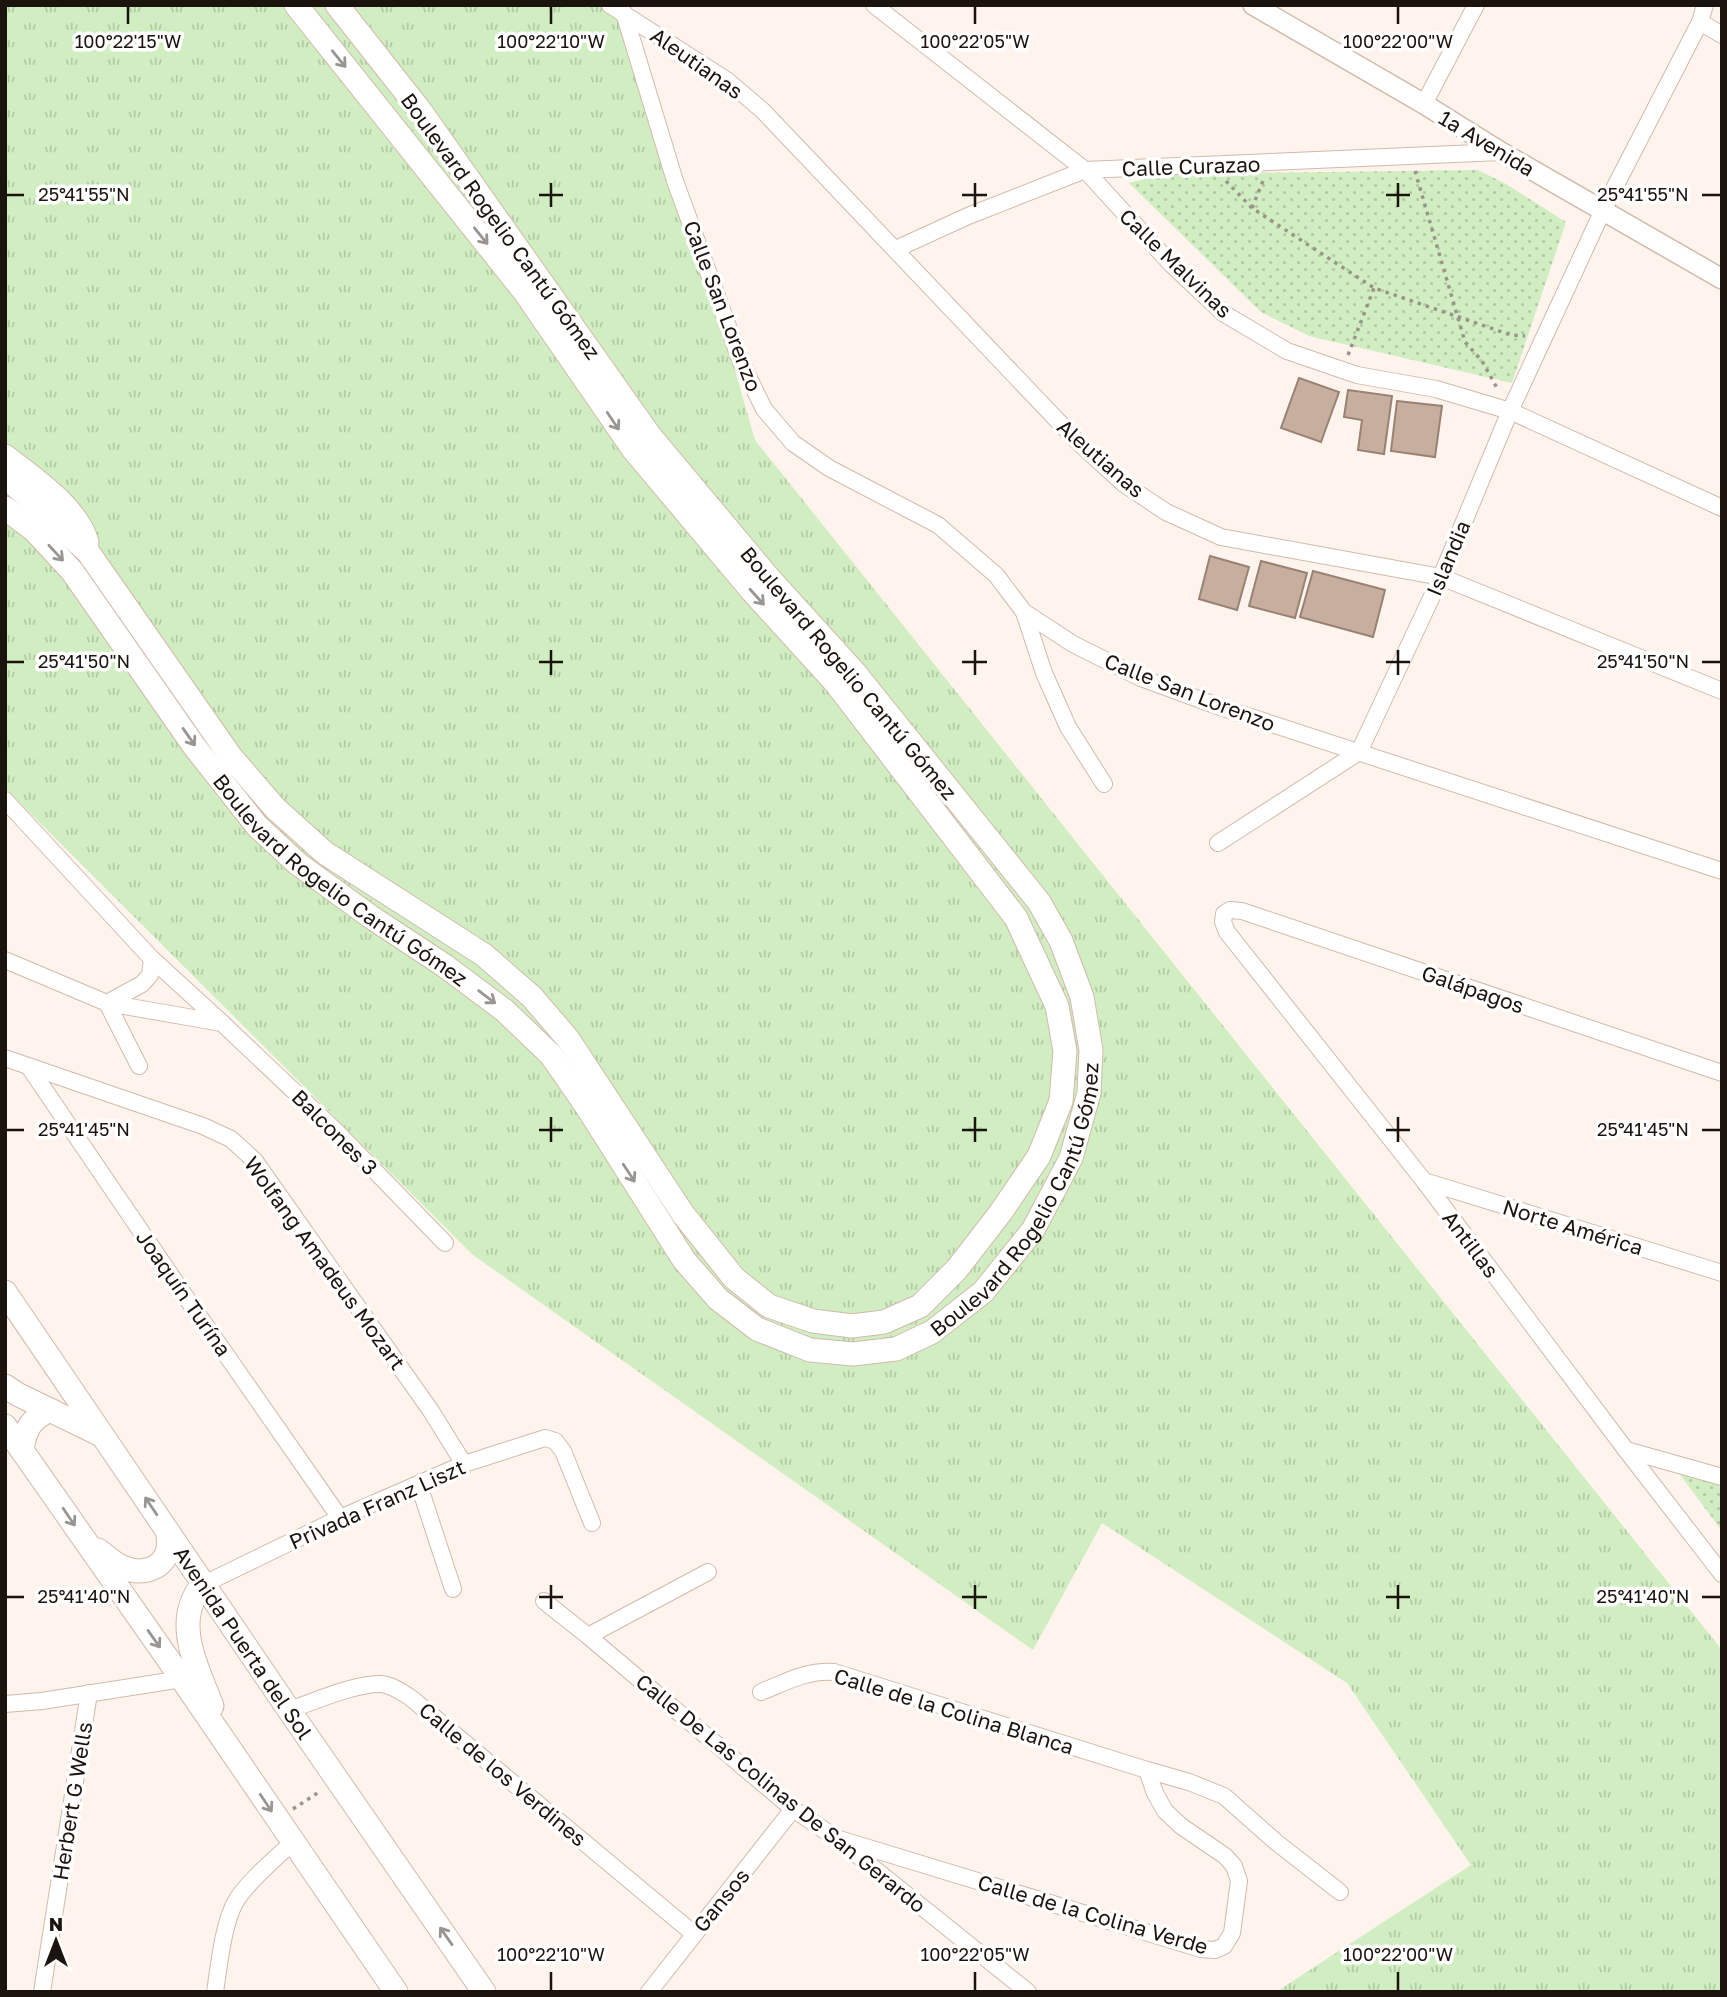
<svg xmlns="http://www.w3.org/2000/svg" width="1727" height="1997" font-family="'Golos Text',sans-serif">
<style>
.grass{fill:url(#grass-tufts)}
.park{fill:url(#park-dots)}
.building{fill:#c7af9f;stroke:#998273;stroke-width:2}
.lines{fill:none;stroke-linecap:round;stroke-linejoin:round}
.minor-casing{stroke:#d2baaa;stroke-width:18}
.tertiary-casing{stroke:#d2baaa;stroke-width:22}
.secondary-casing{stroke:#d2baaa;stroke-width:25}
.path{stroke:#9c938d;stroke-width:3.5;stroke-dasharray:3.5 5;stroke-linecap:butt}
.minor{stroke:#fff;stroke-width:16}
.tertiary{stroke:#fff;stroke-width:19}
.secondary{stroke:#fff;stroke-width:23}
.oneway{stroke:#989592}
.ticks{fill:none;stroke:#1b130d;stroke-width:2.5}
.labels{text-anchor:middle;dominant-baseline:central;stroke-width:7;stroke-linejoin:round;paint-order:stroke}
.street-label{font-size:21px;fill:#1b130d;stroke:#fff}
.ticks-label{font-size:18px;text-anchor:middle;fill:#1b130d;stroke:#fff;stroke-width:7;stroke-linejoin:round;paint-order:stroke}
</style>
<defs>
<pattern id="grass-tufts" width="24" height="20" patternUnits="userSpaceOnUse" patternTransform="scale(1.75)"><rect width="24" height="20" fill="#d0eec1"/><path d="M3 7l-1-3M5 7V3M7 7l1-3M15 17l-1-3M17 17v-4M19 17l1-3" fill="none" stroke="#b2cba5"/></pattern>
<pattern id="park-dots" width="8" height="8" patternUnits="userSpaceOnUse" patternTransform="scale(1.75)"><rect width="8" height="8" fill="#d0eec1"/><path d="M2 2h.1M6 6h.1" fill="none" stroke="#b2cba5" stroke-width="1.8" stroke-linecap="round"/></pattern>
</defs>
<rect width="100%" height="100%" fill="#fef3ed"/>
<path class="grass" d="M5,5H612L634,18L755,440L1722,1650V1992H1276L1471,1865L1347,1683L1102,1523L1033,1650L473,1255L5,788Z"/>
<g class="park">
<path d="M1478,170L1506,184L1566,222L1512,383L1309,336L1261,312L1129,183L1164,174Z"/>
<path d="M1678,1472L1722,1486V1531Z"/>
</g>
<g class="building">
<path d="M1299,378L1339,392L1321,442L1281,428Z"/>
<path d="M1348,390L1392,396L1384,454L1358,450L1362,420L1344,417Z"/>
<path d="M1397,401L1442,406L1435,457L1391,451Z"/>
<path d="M1210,556L1249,567L1237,610L1199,599Z"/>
<path d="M1261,561L1307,573L1295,618L1249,606Z"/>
<path d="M1313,571L1385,590L1373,637L1300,617Z"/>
</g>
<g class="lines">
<defs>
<g id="minor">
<path d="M610,5L728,81L763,111L1076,440L1124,484L1166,512L1221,537L1441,577L1722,691"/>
<path d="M874,5L1085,170L1171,264L1223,313L1287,351L1357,375L1436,389L1510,411L1722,508"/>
<path d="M624,13L675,181L741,362L764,409L793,443L829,468L938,525L996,575L1024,612L1073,644L1141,678L1223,708L1722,871"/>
<path d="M1700,22L1722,35"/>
<path d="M1424,104L1476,5"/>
<path d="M896,249L968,216L1085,170L1501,152"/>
<path d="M1024,612L1044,673L1068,727L1104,784"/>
<path d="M5,800L152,959L222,1023L336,1131L445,1243"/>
<path d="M1218,843L1359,752L1441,577L1510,411L1603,210L1700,22L1705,5"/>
<path d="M5,960L107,1003L222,1023"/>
<path d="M5,1058L203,1126L231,1139L255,1161L431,1411L464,1464"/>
<path d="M139,1066L107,1003L142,984L150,975L152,959"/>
<path d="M29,1067L183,1293L340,1518"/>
<path d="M1722,1073L1242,911L1230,910L1224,914L1223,922L1227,932L1424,1181L1626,1450L1722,1574"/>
<path d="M1424,1181L1722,1273"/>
<path d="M1626,1450L1722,1477"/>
<path d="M419,1485L453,1589"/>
<path d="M204,1584L340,1518L464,1464L545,1438L555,1441L563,1451L592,1523"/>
<path d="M544,1601L588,1636L793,1809L836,1838L1028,1992"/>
<path d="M588,1636L708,1572"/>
<path d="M761,1692C786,1682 807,1670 834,1672L1147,1770L1189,1782L1224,1796L1276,1842L1340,1892"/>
<path d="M5,1704L42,1701L182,1679"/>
<path d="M289,1710C313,1702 356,1683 381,1684C392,1685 402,1692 411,1698L694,1934"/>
<path d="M836,1838L1201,1949L1215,1950L1224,1946L1232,1933L1239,1881L1234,1866L1225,1856L1181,1826L1165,1811L1155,1793L1147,1770"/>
<path d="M42,1992L89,1693"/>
<path d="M215,1992C219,1966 223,1923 236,1901C246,1883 277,1857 293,1842"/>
<path d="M649,1992L793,1809"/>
</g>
<path id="tertiary" d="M1253,5L1424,104L1501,152L1722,279"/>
<g id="secondary">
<path d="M5,456C33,478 77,507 87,542"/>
<path d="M5,476L88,552L231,757L275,808L325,853L484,955L532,997L568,1039L683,1214L734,1278L769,1306L813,1321L852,1326L884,1322L920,1306L957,1269L1001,1212L1039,1156L1061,1101L1065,1051L1057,1006L1016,918L835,682L753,592L633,449L524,291L296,5"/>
<path id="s1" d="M5,508L34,530L72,571L194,746L257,826L298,864L371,917L445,966L504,1010L551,1055L587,1107L684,1260L718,1299L757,1329L810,1350L853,1354L896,1349L932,1332L983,1292L1033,1230L1071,1158L1089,1093L1091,1050L1082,997L1061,941L1039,902L855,673L768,577L650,436L419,109L337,5"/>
<path id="s2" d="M5,1292L289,1710L484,1992"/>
<path d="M5,1386L17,1394L101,1435"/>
<path d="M5,1426L182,1679L396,1992"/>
<path d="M22,1450C25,1430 30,1419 50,1410"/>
<path d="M98,1550C106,1556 113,1563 122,1567C140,1575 163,1571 168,1549C169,1544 168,1537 168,1532"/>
<path d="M204,1584C200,1588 196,1593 194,1598C177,1632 200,1674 212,1706"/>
</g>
</defs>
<use href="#minor" class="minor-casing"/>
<use href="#tertiary" class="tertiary-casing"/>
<use href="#secondary" class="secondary-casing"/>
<g class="path">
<path d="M1415,171L1465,342L1482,361L1497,388"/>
<path d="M1226,181L1252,208L1374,288L1511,335L1525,336"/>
<path d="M1252,208L1263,181"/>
<path d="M1348,355L1374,288"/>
<path d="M293,1809L319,1792"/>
</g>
<use href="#minor" class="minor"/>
<use href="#tertiary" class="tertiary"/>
<use href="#secondary" class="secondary"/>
</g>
<defs><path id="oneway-shaft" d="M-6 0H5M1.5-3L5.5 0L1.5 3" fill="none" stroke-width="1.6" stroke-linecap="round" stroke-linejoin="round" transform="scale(1.75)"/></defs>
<g class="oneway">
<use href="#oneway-shaft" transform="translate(339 59) rotate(51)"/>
<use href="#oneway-shaft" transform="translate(481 236) rotate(51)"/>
<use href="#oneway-shaft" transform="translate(613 421) rotate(56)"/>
<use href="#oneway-shaft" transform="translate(56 553) rotate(47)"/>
<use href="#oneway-shaft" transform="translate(757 597) rotate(48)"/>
<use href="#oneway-shaft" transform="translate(189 737) rotate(55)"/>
<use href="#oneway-shaft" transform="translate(487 997) rotate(37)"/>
<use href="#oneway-shaft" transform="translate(629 1173) rotate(57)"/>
<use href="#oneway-shaft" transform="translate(151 1506) rotate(-124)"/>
<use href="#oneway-shaft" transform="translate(69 1517) rotate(56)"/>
<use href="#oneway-shaft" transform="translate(154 1639) rotate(55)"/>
<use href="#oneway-shaft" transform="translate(266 1803) rotate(56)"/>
<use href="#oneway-shaft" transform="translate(446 1936) rotate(-125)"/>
</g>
<path class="ticks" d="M128,7V24M551,7V24M975,7V24M1398,7V24M551,183V207M975,183V207M1398,183V207M7,195H24M539,195H563M962,195H987M1386,195H1410M1702,195H1720M551,650V675M975,650V675M1398,650V675M7,662H24M539,662H563M962,662H987M1386,662H1410M1702,662H1720M551,1117V1142M975,1117V1142M1398,1117V1142M7,1130H24M539,1130H563M962,1130H987M1386,1130H1410M1702,1130H1720M551,1585V1609M975,1585V1609M1398,1585V1609M7,1597H24M539,1597H563M962,1597H987M1386,1597H1410M1702,1597H1720M551,1972V1990M975,1972V1990M1398,1972V1990"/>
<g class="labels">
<g class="street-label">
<text transform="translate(697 63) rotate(35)">Aleutianas</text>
<text transform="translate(1487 143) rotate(31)">1a Avenida</text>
<text transform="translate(1191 166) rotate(-2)">Calle Curazao</text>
<text transform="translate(501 226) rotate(54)">Boulevard Rogelio Cantú Gómez</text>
<text transform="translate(1176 263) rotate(44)">Calle Malvinas</text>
<text transform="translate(723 306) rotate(69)">Calle San Lorenzo</text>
<text transform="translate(1101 458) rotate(41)">Aleutianas</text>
<text transform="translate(1448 558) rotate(-67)">Islandia</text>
<text transform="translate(849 673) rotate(50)">Boulevard Rogelio Cantú Gómez</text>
<text transform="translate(1190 692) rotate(21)">Calle San Lorenzo</text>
<text stroke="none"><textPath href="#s1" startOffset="506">Boulevard Rogelio Cantú Gómez</textPath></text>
<text transform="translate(1473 989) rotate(19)">Galápagos</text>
<text transform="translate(335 1132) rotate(45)">Balcones 3</text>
<text stroke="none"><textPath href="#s1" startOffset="1472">Boulevard Rogelio Cantú Gómez</textPath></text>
<text transform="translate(1573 1227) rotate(17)">Norte América</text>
<text transform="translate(1471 1244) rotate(53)">Antillas</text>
<text transform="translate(325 1263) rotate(54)">Wolfang Amadeus Mozart</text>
<text transform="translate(184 1293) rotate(55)">Joaquín Turína</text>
<text transform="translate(377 1504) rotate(-24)">Privada Franz Liszt</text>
<text stroke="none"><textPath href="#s2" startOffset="424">Avenida Puerta del Sol</textPath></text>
<text transform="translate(954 1711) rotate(17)">Calle de la Colina Blanca</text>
<text transform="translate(503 1774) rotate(40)">Calle de los Verdines</text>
<text transform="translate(781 1793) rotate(39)">Calle De Las Colinas De San Gerardo</text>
<text transform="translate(72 1801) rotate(-81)">Herbert G Wells</text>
<text transform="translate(721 1900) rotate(-51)">Gansos</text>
<text transform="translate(1093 1914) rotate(16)">Calle de la Colina Verde</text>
</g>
</g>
<g class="ticks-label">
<text x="128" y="48">100°22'15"W</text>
<text x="551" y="48">100°22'10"W</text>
<text x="975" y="48">100°22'05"W</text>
<text x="1398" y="48">100°22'00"W</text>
<text x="84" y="201">25°41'55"N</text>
<text x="1643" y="201">25°41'55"N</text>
<text x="84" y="668">25°41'50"N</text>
<text x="1643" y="668">25°41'50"N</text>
<text x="84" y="1136">25°41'45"N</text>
<text x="1643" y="1136">25°41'45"N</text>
<text x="84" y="1603">25°41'40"N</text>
<text x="1643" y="1603">25°41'40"N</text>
<text x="551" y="1961">100°22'10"W</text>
<text x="975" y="1961">100°22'05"W</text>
<text x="1398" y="1961">100°22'00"W</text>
</g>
<rect width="1727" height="1997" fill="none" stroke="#1b130d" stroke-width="14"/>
<g transform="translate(56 1941)" stroke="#ffffff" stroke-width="5" paint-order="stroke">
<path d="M0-5L12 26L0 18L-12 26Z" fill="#1b130d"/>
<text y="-10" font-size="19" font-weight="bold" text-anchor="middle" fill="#1b130d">N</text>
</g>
</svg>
